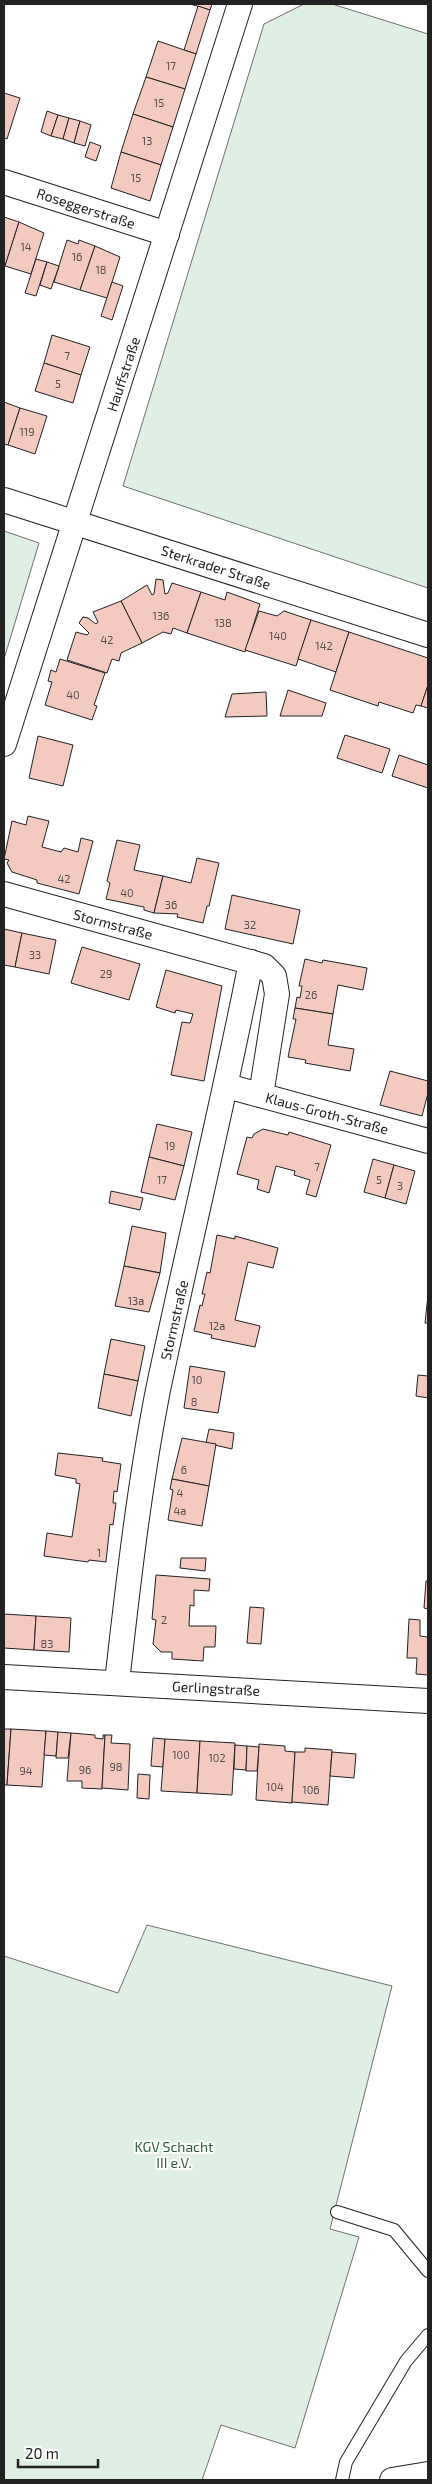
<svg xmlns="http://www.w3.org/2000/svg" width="432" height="2484" font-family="'Exo 2',sans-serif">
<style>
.green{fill:#e0efe3;stroke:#6f6f6f}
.building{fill:#f3c9c0;stroke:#222}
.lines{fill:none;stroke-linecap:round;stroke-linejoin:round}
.service-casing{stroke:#222;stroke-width:14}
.minor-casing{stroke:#222;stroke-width:26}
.service{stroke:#fff;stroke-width:12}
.minor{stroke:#fff;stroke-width:24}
.labels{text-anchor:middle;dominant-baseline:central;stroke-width:4;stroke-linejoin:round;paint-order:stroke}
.number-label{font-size:11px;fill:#564c4a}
.street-label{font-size:14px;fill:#222;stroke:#fff}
.park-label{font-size:14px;fill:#2f5e38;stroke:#fff}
</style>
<rect width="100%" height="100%" fill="#fff"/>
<g class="green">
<path d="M304,4H332L428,34V588L123,486L264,24Z"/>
<path d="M4,531L39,543L4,659Z"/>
<path d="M147,1925L392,1986L330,2229L359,2237L295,2448L221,2425L202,2480H4V1956L118,1993Z"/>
</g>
<g class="building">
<path d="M190,4H212L210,10Z"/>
<path d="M198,6L210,10L196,54L184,50Z"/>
<path d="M158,41L196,54L185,89L146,77Z"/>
<path d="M146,77L185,89L173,127L133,114Z"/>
<path d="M4,93L20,98L7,139L4,138Z"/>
<path d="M47,111L58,115L51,136L41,132Z"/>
<path d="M133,114L173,127L161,165L121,152Z"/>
<path d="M58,115L69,118L63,139L51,136Z"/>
<path d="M69,118L80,121L74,143L63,139Z"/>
<path d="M80,121L91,125L85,146L74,143Z"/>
<path d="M90,142L101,146L96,161L85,157Z"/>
<path d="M121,152L161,165L150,201L111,188Z"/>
<path d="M4,217L19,222L5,266H4Z"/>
<path d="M19,222L44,233L31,274L5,266Z"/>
<path d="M67,240L78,244L79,240L95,246L80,290L54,282Z"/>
<path d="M95,246L120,257L107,298L80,290Z"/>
<path d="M36,259L47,262L36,296L25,293Z"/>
<path d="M47,262L59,266L51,289L40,285Z"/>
<path d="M112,282L123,286L112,320L101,316Z"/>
<path d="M52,335L90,347L81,375L44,363Z"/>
<path d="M44,363L81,375L73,403L35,391Z"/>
<path d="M4,402L20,408L8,445L4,444Z"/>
<path d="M20,408L47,416L35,454L8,445Z"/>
<path d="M156,579L163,580L165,594L168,593L172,583L201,592L187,633L173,628L171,634L163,632L142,643L121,601L147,585L152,595L154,594Z"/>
<path d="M201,592L225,600L227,592L260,604L245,652L187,633Z"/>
<path d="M121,601L142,643L121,653L119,661L112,659L107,673L67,660L76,632L87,635L89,633L79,623L83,617L88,618L96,624L98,622L93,612Z"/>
<path d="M259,611L277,616L284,611L311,620L296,666L245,650Z"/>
<path d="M311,620L349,632L336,672L298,659Z"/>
<path d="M349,632L428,658V685L421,706L416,705L413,713L379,702L378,706L330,690Z"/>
<path d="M60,659L105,673L94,705L97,706L92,720L45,705L52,682L48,681L51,670L56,672Z"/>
<path d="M428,685V708L421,706Z"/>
<path d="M288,690L326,703L322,716H280Z"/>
<path d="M266,692L267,716L225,717L232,694Z"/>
<path d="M345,735L390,749L382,773L337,758Z"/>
<path d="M38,736L73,745L63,786L29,778Z"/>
<path d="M399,755L428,765V788L392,776Z"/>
<path d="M28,816L49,821L42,847L61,852L64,848L78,852L81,838L93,841L79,894L37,883V880L12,872L7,863L9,860L4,859L12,821L26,825Z"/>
<path d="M117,840L140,845L134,870L163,876L154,913L144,910V907L106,899L110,883L107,881Z"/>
<path d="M197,858L219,863L209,906H207L203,923L177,917L178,914L154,913L163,876L191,883Z"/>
<path d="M232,895L300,910L293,944L225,929Z"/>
<path d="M4,929L22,933L15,967L4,965Z"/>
<path d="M22,933L56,940L49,974L15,967Z"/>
<path d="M82,947L140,964L129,1000L71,983Z"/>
<path d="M305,959L322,963L323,960L367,968L363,990L338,985L333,1014L295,1008L297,997L300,998L302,986H299Z"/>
<path d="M166,970L222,986L204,1081L171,1075L182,1022L190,1023L193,1014L176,1010L175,1013L156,1007Z"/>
<path d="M295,1008L333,1014L328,1045L354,1049L350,1071L305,1063L306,1060L288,1057L296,1019H293Z"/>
<path d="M390,1071L428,1081V1093L422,1116L380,1105Z"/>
<path d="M157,1124L192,1132L184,1166L149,1157Z"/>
<path d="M263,1129L288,1135L289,1132L331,1145L316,1197L306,1194L310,1180L294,1175L295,1171L276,1166L269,1193L257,1189L259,1180L237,1174L247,1137L252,1138L254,1134Z"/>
<path d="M149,1157L184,1166L175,1200L141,1192Z"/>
<path d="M373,1159L394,1165L385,1198L364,1192Z"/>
<path d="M394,1165L415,1171L406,1204L385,1198Z"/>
<path d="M111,1191L143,1198L140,1210L109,1203Z"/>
<path d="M132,1226L166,1233L160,1273L124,1266Z"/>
<path d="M217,1235L235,1239V1236L278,1248L273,1268L248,1262L235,1320L260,1326L255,1347L211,1338L212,1335L194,1331L200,1305L202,1306L205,1294H202L207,1272L210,1273Z"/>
<path d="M124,1266L160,1273L149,1312L115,1306Z"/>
<path d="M428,1295V1323H425Z"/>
<path d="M111,1339L145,1346L138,1381L104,1374Z"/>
<path d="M190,1366L225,1372L218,1413L184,1408Z"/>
<path d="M104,1374L138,1381L131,1416L98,1408Z"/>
<path d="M418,1375L428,1376V1398L416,1396Z"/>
<path d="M209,1429L234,1433L232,1449L206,1443Z"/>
<path d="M182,1438L216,1444L209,1486L172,1479Z"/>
<path d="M58,1453L103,1458L102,1461L121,1464L117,1492L114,1491L113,1503H116L113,1525L110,1524L106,1562L89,1560L88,1562L44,1556L47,1533L72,1537L80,1484L76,1483V1479L55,1475Z"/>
<path d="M172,1479L209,1486L202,1526L168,1520L173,1490L170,1489Z"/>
<path d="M181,1558H206L205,1571L180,1568Z"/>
<path d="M156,1575L210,1579L209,1591L194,1590V1606L190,1605L189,1626H216L215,1647H204L203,1661L172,1659V1652H161L153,1644L156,1620L152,1619Z"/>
<path d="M426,1581H428V1609L424,1608Z"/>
<path d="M250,1607L264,1608L261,1644L247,1643Z"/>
<path d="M4,1614L36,1616L34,1650L4,1648Z"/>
<path d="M36,1616L71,1618L69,1652L34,1650Z"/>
<path d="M409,1619L420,1620V1636L428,1637V1675L416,1674L417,1658H407Z"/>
<path d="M4,1729H11L7,1785H4Z"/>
<path d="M11,1729L46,1731L42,1787L7,1785Z"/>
<path d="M46,1731L58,1732L56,1756L44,1755Z"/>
<path d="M58,1732L71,1733L68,1758H56Z"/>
<path d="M71,1733L95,1735V1738L103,1739V1735H105L102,1789L82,1788V1781H67Z"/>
<path d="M105,1735H112L111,1743L130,1744L128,1790L102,1788Z"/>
<path d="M153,1738L165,1739L163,1767L151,1766Z"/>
<path d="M165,1739L200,1741L197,1793L161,1791Z"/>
<path d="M200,1741L235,1743L232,1795L197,1793Z"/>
<path d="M259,1744L285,1746V1751L295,1752L292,1803L256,1800Z"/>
<path d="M235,1745L247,1746L246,1770L234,1769Z"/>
<path d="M247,1746L259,1747L257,1771H246Z"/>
<path d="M305,1748L332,1750L328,1805L292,1802L295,1752H305Z"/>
<path d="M332,1752L356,1754L354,1778L330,1776Z"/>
<path d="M138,1774L150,1775L149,1799L137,1798Z"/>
</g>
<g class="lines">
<defs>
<g id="service">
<path d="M337,2212L394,2230L428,2271"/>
<path d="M342,2480L346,2462L406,2361L428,2335"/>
</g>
<g id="minor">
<path d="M4,182L167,234"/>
<path d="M4,500L428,635"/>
<path d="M4,744L240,4"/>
<path d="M4,894L264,966L274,976L277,994L261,1095"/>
<path d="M227,1086L428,1141"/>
<path d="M4,1677L428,1701"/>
<path d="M117,1682C128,1585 139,1487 158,1390C188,1247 223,1105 251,962"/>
<path d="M392,2480L428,2474"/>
</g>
</defs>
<use href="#service" class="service-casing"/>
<use href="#minor" class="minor-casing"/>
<use href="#service" class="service"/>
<use href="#minor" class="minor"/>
</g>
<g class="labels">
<g class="number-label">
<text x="171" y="65">17</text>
<text x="159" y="102">15</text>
<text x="147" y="140">13</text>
<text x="136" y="177">15</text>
<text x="26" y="246">14</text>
<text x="77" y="256">16</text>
<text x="101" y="269">18</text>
<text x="67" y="355">7</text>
<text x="58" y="383">5</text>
<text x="27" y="431">119</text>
<text x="161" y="615">136</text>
<text x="223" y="622">138</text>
<text x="278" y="635">140</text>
<text x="107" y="639">42</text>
<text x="324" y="645">142</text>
<text x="73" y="694">40</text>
<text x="64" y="878">42</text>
<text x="127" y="892">40</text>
<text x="171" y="904">36</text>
<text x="250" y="924">32</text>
<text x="35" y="954">33</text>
<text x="106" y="973">29</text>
<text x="311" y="994">26</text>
<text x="170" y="1145">19</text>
<text x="317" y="1166">7</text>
<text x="162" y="1179">17</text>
<text x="379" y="1179">5</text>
<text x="400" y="1185">3</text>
<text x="136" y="1300">13a</text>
<text x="217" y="1325">12a</text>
<text x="197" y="1379">10</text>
<text x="194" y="1401">8</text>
<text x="184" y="1469">6</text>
<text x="180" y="1492">4</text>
<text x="180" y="1510">4a</text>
<text x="99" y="1552">1</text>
<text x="164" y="1619">2</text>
<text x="47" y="1643">83</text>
<text x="181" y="1754">100</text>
<text x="217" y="1757">102</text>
<text x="116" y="1766">98</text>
<text x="85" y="1769">96</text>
<text x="26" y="1770">94</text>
<text x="275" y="1786">104</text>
<text x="311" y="1789">106</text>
</g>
<g class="street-label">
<text transform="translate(86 208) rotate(18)">Roseggerstraße</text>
<text transform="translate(123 374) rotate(-72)">Hauffstraße</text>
<text transform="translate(216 567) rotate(18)">Sterkrader Straße</text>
<text transform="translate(113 924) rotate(15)">Stormstraße</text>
<text transform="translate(327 1113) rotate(15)">Klaus-Groth-Straße</text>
<text transform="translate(174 1320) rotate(-77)">Stormstraße</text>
<text transform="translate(216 1688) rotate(3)">Gerlingstraße</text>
</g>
<g class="park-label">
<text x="174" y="2146">KGV Schacht<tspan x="174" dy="16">III e.V.</tspan></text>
</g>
</g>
<rect width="432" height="2484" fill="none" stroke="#222222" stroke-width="10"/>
<path d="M18 2459v8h80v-8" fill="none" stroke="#222222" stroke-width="2.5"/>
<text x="25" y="2459" font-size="15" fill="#222222" stroke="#ffffff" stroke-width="4" paint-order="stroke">20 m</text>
</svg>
